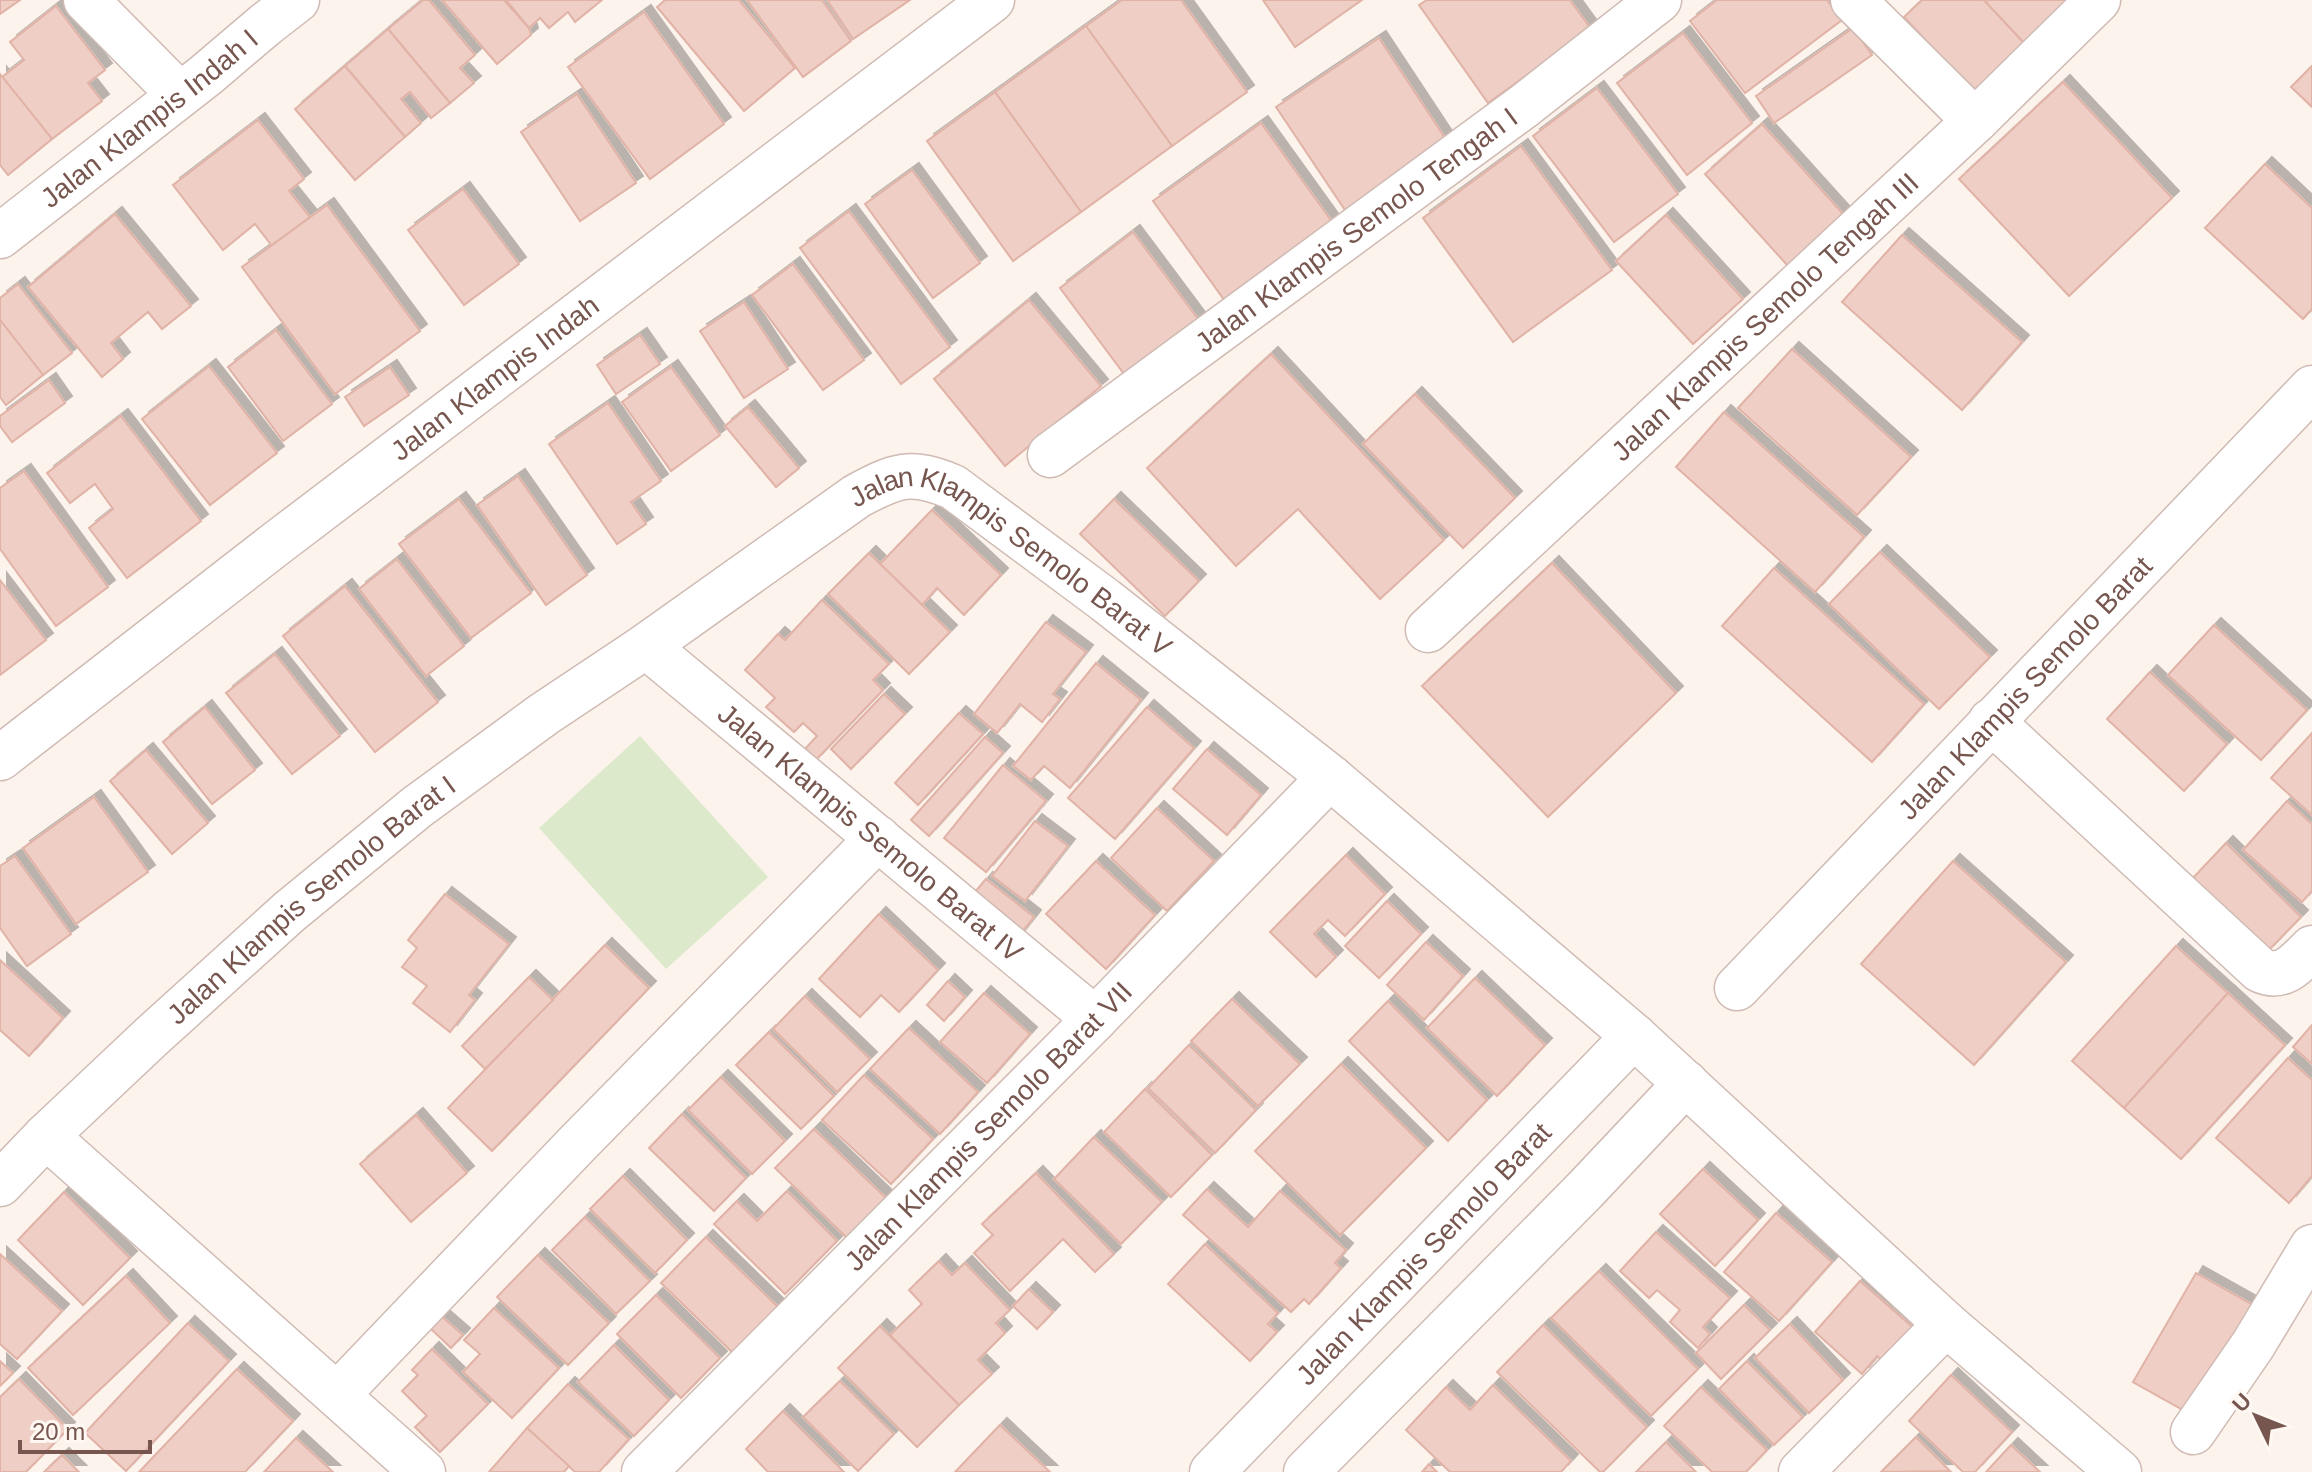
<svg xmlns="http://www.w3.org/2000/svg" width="2312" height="1472" font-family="Arial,sans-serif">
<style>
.green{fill:#dce9ca}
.building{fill:#efcec5;stroke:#e1b2a6;stroke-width:2;filter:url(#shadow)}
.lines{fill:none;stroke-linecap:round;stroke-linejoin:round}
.street-casing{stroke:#d0bbb4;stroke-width:47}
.street{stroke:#fff;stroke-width:44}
.labels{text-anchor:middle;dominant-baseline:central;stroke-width:6;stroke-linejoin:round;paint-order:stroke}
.street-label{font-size:28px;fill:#76564f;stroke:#fef7f2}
</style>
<defs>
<filter id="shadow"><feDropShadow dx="7" dy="-7" stdDeviation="0" flood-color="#0004"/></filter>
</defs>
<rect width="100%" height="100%" fill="#fcf3ec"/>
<path class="green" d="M640,736L768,877L666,969L539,828Z"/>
<g class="building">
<path d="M0,0H20L0,14Z"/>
<path d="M423,0H429L475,55L460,68L474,83L450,103L388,29Z"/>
<path d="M442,0H504L529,28L531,35L497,64Z"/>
<path d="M506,0H602L575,22L568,12L549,28L540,18L529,28Z"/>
<path d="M665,0H739L795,68L744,111L657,7Z"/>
<path d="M747,0H822L851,41L803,77Z"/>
<path d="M827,0H910L853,39Z"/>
<path d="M1122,0H1181L1247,92L1172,146L1086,26Z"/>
<path d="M1263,0H1362L1295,47Z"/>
<path d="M1427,0H1570L1591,29L1488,103L1419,5Z"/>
<path d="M1717,0H1827L1842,20L1745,93L1690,21Z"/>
<path d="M1922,0H1984L2026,45L1975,93L1904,17Z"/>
<path d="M1984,0H2073L2026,45Z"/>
<path d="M56,6L105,70L88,83L102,101L52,139L2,77L24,60L10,42Z"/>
<path d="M644,12L724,124L650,179L568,67Z"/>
<path d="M1086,26L1172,146L1081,212L995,92Z"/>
<path d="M1853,28L1872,55L1774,123L1756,96Z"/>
<path d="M388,29L450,103L431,118L410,92L401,99L421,123L405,137L345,66Z"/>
<path d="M1683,33L1752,123L1687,175L1617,83Z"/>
<path d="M1379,38L1449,144L1347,213L1276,107Z"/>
<path d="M345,66L405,137L355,180L295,109Z"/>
<path d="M2312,66V107L2291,87Z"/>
<path d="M0,74L52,139L8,175L0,165Z"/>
<path d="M2063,82L2172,198L2069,296L1959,179Z"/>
<path d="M1597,88L1678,194L1614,242L1533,136Z"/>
<path d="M995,92L1081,212L1013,261L927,141Z"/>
<path d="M577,94L636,183L580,221L521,132Z"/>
<path d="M258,120L304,179L289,191L310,217L272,246L255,224L223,250L173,185Z"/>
<path d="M1261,123L1338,230L1230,308L1153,201Z"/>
<path d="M1762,124L1845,216L1788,266L1705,174Z"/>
<path d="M1521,146L1612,270L1513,342L1423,218Z"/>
<path d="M2265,164L2312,208V309L2303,319L2205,228Z"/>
<path d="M912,170L980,263L933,298L865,204Z"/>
<path d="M463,189L519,264L464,305L408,230Z"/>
<path d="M327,205L420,331L335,394L242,267Z"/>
<path d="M849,211L950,347L901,384L800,248Z"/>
<path d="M115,214L191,306L162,329L148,312L111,343L123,359L102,377L28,287Z"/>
<path d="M1666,215L1743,299L1693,344L1616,261Z"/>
<path d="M1133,232L1201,323L1127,378L1060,288Z"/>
<path d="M1902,235L2022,342L1962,410L1842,302Z"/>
<path d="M793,264L864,360L823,390L752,295Z"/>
<path d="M18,284L72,353L43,375L0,320V298Z"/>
<path d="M1029,300L1101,386L1005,466L934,379Z"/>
<path d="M744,302L788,369L744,398L700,331Z"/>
<path d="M0,320L43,375L6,405L0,397Z"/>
<path d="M276,330L332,404L283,441L228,367Z"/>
<path d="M640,335L660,364L616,394L597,365Z"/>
<path d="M1792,349L1911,457L1857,515L1738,408Z"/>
<path d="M1271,354L1444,540L1380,599L1298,509L1236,566L1147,468Z"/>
<path d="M209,366L277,453L210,505L142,419Z"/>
<path d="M390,367L409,395L364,426L345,397Z"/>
<path d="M671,367L720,435L671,471L622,402Z"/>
<path d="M49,380L65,403L12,442L0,426V416Z"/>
<path d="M1415,394L1515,498L1463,548L1363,444Z"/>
<path d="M608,403L661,481L631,502L646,524L617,544L549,444Z"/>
<path d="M748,407L799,468L776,487L725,426Z"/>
<path d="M1724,412L1864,537L1815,592L1676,467Z"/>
<path d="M121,416L201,521L127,578L89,528L113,509L95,484L70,503L47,473Z"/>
<path d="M24,471L108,587L56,626L0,549V488Z"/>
<path d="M518,476L587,575L546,605L477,505Z"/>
<path d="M459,499L531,593L471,638L399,544Z"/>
<path d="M1114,499L1199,581L1165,616L1080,534Z"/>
<path d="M932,510L1001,575L964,615L937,588L922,605L880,564Z"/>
<path d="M1880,552L1990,657L1939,709L1829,604Z"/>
<path d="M869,553L950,632L909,674L828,594Z"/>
<path d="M397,559L464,646L426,676L359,589Z"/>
<path d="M1552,563L1676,693L1548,817L1422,686Z"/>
<path d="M1774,568L1924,704L1872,762L1722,626Z"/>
<path d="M0,580L46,640L0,675Z"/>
<path d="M345,586L438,702L375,752L283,636Z"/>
<path d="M822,600L889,664L873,680L883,690L815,761L804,750L817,736L803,723L794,732L766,707L775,698L745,670L778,634L785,640Z"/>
<path d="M1046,622L1086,652L1053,694L1060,699L1042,722L1020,704L997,733L974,714Z"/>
<path d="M2214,625L2307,710L2261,760L2168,675Z"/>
<path d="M275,654L340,736L292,774L226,693Z"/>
<path d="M1096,663L1141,700L1070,788L1044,766L1031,780L1013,766Z"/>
<path d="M2150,672L2227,744L2184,791L2107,719Z"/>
<path d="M884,694L905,714L851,769L831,749Z"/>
<path d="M205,707L255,770L212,804L163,742Z"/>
<path d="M1147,707L1194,748L1115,839L1068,798Z"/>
<path d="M959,713L983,734L918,805L895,783Z"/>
<path d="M2312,733V815L2271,778Z"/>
<path d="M985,737L1003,753L929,836L911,820Z"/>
<path d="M1207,749L1261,795L1227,835L1173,789Z"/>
<path d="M146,750L208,823L172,854L110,781Z"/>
<path d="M1003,765L1046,801L986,872L944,838Z"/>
<path d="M94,797L148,872L76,924L23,848Z"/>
<path d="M2287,801L2312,824V891L2302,902L2243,850Z"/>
<path d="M1157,808L1214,861L1167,911L1111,858Z"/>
<path d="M1035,821L1068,846L1025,901L992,876Z"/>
<path d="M2226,843L2301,917L2267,952L2192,879Z"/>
<path d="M1346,855L1385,894L1345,936L1328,920L1314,934L1336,957L1316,977L1270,932Z"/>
<path d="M15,856L71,934L27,966L0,928V866Z"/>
<path d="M1096,861L1155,915L1106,969L1046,914Z"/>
<path d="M1953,861L2066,962L1974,1065L1861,964Z"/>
<path d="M986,879L1034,917L1018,937L969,899Z"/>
<path d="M445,894L509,944L469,995L475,1000L450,1032L413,1003L427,986L402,967L417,948L408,940Z"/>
<path d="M1387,901L1421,934L1379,978L1345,946Z"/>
<path d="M879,914L938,970L899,1012L881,995L860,1017L819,979Z"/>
<path d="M1426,942L1463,976L1424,1020L1387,985Z"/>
<path d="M605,945L649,988L492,1151L448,1108Z"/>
<path d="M2176,946L2228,993L2124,1108L2072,1061Z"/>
<path d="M0,960L63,1018L29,1056L0,1030Z"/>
<path d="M529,977L553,1000L485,1069L462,1046Z"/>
<path d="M1475,978L1545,1045L1497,1096L1427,1028Z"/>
<path d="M948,981L965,997L944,1021L927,1005Z"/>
<path d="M984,993L1030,1034L987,1083L940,1042Z"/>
<path d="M2228,993L2285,1045L2181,1159L2124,1108Z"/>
<path d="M805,996L870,1059L837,1092L773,1029Z"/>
<path d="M1232,999L1300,1064L1258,1106L1191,1041Z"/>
<path d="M1388,1001L1487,1100L1448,1141L1349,1041Z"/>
<path d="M2312,1025V1064L2293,1047Z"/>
<path d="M909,1028L978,1092L940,1134L870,1069Z"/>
<path d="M769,1032L834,1096L801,1129L736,1065Z"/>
<path d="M1189,1045L1256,1110L1215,1153L1148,1088Z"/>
<path d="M2288,1058L2312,1080V1176L2289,1203L2216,1138Z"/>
<path d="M1341,1064L1426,1148L1340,1235L1255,1151Z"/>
<path d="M864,1075L933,1139L891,1184L822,1120Z"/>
<path d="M721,1077L785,1141L752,1174L688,1110Z"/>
<path d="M1145,1089L1212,1155L1171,1197L1104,1132Z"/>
<path d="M682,1114L746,1178L714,1211L649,1148Z"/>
<path d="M416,1115L467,1173L411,1222L360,1164Z"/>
<path d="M814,1129L886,1198L847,1238L775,1168Z"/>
<path d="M1094,1137L1162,1202L1121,1244L1054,1179Z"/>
<path d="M1703,1169L1758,1220L1715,1266L1660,1214Z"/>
<path d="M1036,1173L1114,1254L1095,1272L1063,1239L1010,1291L974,1253L993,1235L982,1224Z"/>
<path d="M623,1176L687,1240L655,1273L590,1209Z"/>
<path d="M1207,1189L1248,1227L1280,1191L1346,1250L1335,1263L1341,1268L1309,1304L1304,1299L1291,1312L1183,1215Z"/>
<path d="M787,1191L837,1241L785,1294L714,1224L737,1201L757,1221Z"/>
<path d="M64,1192L130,1258L83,1305L18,1240Z"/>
<path d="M1776,1213L1832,1262L1779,1321L1724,1272Z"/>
<path d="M585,1217L650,1281L616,1314L552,1250Z"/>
<path d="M1656,1232L1730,1298L1703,1327L1710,1334L1698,1348L1670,1322L1680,1310L1657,1290L1649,1298L1620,1271Z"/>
<path d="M706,1237L779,1308L734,1354L661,1283Z"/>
<path d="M1205,1244L1278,1313L1268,1324L1277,1332L1250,1361L1168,1284Z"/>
<path d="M0,1254L62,1311L17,1359L0,1344Z"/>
<path d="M538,1255L609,1323L568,1365L497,1297Z"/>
<path d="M939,1261L952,1275L965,1263L1010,1310L996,1323L1005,1333L978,1360L992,1374L959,1405L890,1335L922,1304L909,1290Z"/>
<path d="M1599,1271L1698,1369L1651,1416L1551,1318Z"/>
<path d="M2196,1273L2260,1309L2197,1418L2133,1382Z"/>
<path d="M126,1276L170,1323L73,1415L28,1368Z"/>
<path d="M1860,1281L1917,1331L1886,1365L1877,1356L1862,1374L1815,1332Z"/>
<path d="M1029,1289L1053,1312L1037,1329L1013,1306Z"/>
<path d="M656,1295L720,1358L681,1398L617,1334Z"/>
<path d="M1744,1305L1770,1330L1721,1379L1696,1353Z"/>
<path d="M494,1308L559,1368L512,1418L463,1372L480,1354L464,1340Z"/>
<path d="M441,1316L463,1335L451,1348L430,1328Z"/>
<path d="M188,1323L229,1361L126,1471L85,1433Z"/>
<path d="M1790,1324L1843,1380L1809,1413L1755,1358Z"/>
<path d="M1543,1325L1647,1427L1603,1472H1600L1497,1372Z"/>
<path d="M880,1326L959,1405L917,1447L838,1368Z"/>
<path d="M614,1345L669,1400L634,1436L578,1382Z"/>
<path d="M432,1349L488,1404L440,1452L415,1427L427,1416L402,1391L418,1375L412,1370Z"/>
<path d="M0,1361L13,1373L0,1386Z"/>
<path d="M1747,1361L1803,1417L1774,1445L1719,1389Z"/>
<path d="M237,1369L293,1421L245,1472H139Z"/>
<path d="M1951,1375L2012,1432L1975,1472H1963L1909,1421Z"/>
<path d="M19,1379L68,1429L26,1472H0V1397Z"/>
<path d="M840,1381L894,1434L858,1471L803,1417Z"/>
<path d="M568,1384L629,1439L599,1472H575L527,1428Z"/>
<path d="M1493,1385L1571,1461L1561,1472H1450L1406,1430L1446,1387L1470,1410Z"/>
<path d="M1701,1387L1767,1450L1746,1472H1712L1664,1426Z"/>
<path d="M783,1411L844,1472H768L746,1449Z"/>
<path d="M1000,1425L1050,1472H955Z"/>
<path d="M527,1428L569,1466L564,1472H489Z"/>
<path d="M1916,1437L1950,1471L1881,1472Z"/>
<path d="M296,1438L333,1472H264Z"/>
<path d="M1666,1442L1696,1472H1636Z"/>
<path d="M2011,1445L2040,1472H1986Z"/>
<path d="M62,1455L79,1472H44Z"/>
<path d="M1429,1464L1437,1472H1422Z"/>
</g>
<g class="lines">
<defs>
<g id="street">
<path d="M86,0L180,95"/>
<path d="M1853,0L1975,121"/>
<path id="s1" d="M0,236L206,75L266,24L297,0"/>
<path id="s2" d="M1050,455L1524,106L1659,0"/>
<path id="s3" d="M1428,630L1975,121L2098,0"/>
<path id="s4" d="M646,646L1095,1019"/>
<path d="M1991,721L2260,970C2283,981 2297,963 2312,948"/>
<path id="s5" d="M0,758L277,543L992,0"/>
<path id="s6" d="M1737,988L2312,388"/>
<path d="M46,1136L423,1472"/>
<path id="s7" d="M0,1184L46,1136L151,1037L289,912L417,807L544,714L646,646L857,496C896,475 911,469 953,487L1105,600L1330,777L1634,1036L1946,1324L2119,1472"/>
<path d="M337,1395L577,1144L878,838"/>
<path d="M2193,1432L2253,1345L2312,1247"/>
<path id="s8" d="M644,1472L1095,1019L1330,777"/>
<path id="s9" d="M1212,1472L1634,1036"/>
<path d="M1306,1472L1585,1190L1686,1083"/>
<path d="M1801,1472L1946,1324"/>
</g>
</defs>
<use href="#street" class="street-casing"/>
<use href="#street" class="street"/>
</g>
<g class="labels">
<g class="street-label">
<text stroke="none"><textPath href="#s1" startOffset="190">Jalan Klampis Indah I</textPath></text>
<text stroke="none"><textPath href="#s2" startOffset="380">Jalan Klampis Semolo Tengah I</textPath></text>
<text stroke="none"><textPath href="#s3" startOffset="460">Jalan Klampis Semolo Tengah III</textPath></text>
<text stroke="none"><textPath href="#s5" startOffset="624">Jalan Klampis Indah</textPath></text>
<text stroke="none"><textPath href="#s7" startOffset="1284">Jalan Klampis Semolo Barat V</textPath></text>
<text stroke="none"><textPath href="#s6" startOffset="416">Jalan Klampis Semolo Barat</textPath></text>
<text stroke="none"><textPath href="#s4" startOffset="292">Jalan Klampis Semolo Barat IV</textPath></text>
<text stroke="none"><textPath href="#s7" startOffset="422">Jalan Klampis Semolo Barat I</textPath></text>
<text stroke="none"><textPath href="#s8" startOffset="488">Jalan Klampis Semolo Barat VII</textPath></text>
<text stroke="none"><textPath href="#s9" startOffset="304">Jalan Klampis Semolo Barat</textPath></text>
</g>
</g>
<g transform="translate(2256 1416) rotate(313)" stroke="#fef7f2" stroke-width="6" paint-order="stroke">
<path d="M0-6L14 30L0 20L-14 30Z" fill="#76564f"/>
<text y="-12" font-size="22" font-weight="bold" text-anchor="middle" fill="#76564f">U</text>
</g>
<path d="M20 1440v12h130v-12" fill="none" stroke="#76564f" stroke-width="4"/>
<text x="32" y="1440" font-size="24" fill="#76564f" stroke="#fef7f2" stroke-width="6" paint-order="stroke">20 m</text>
</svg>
